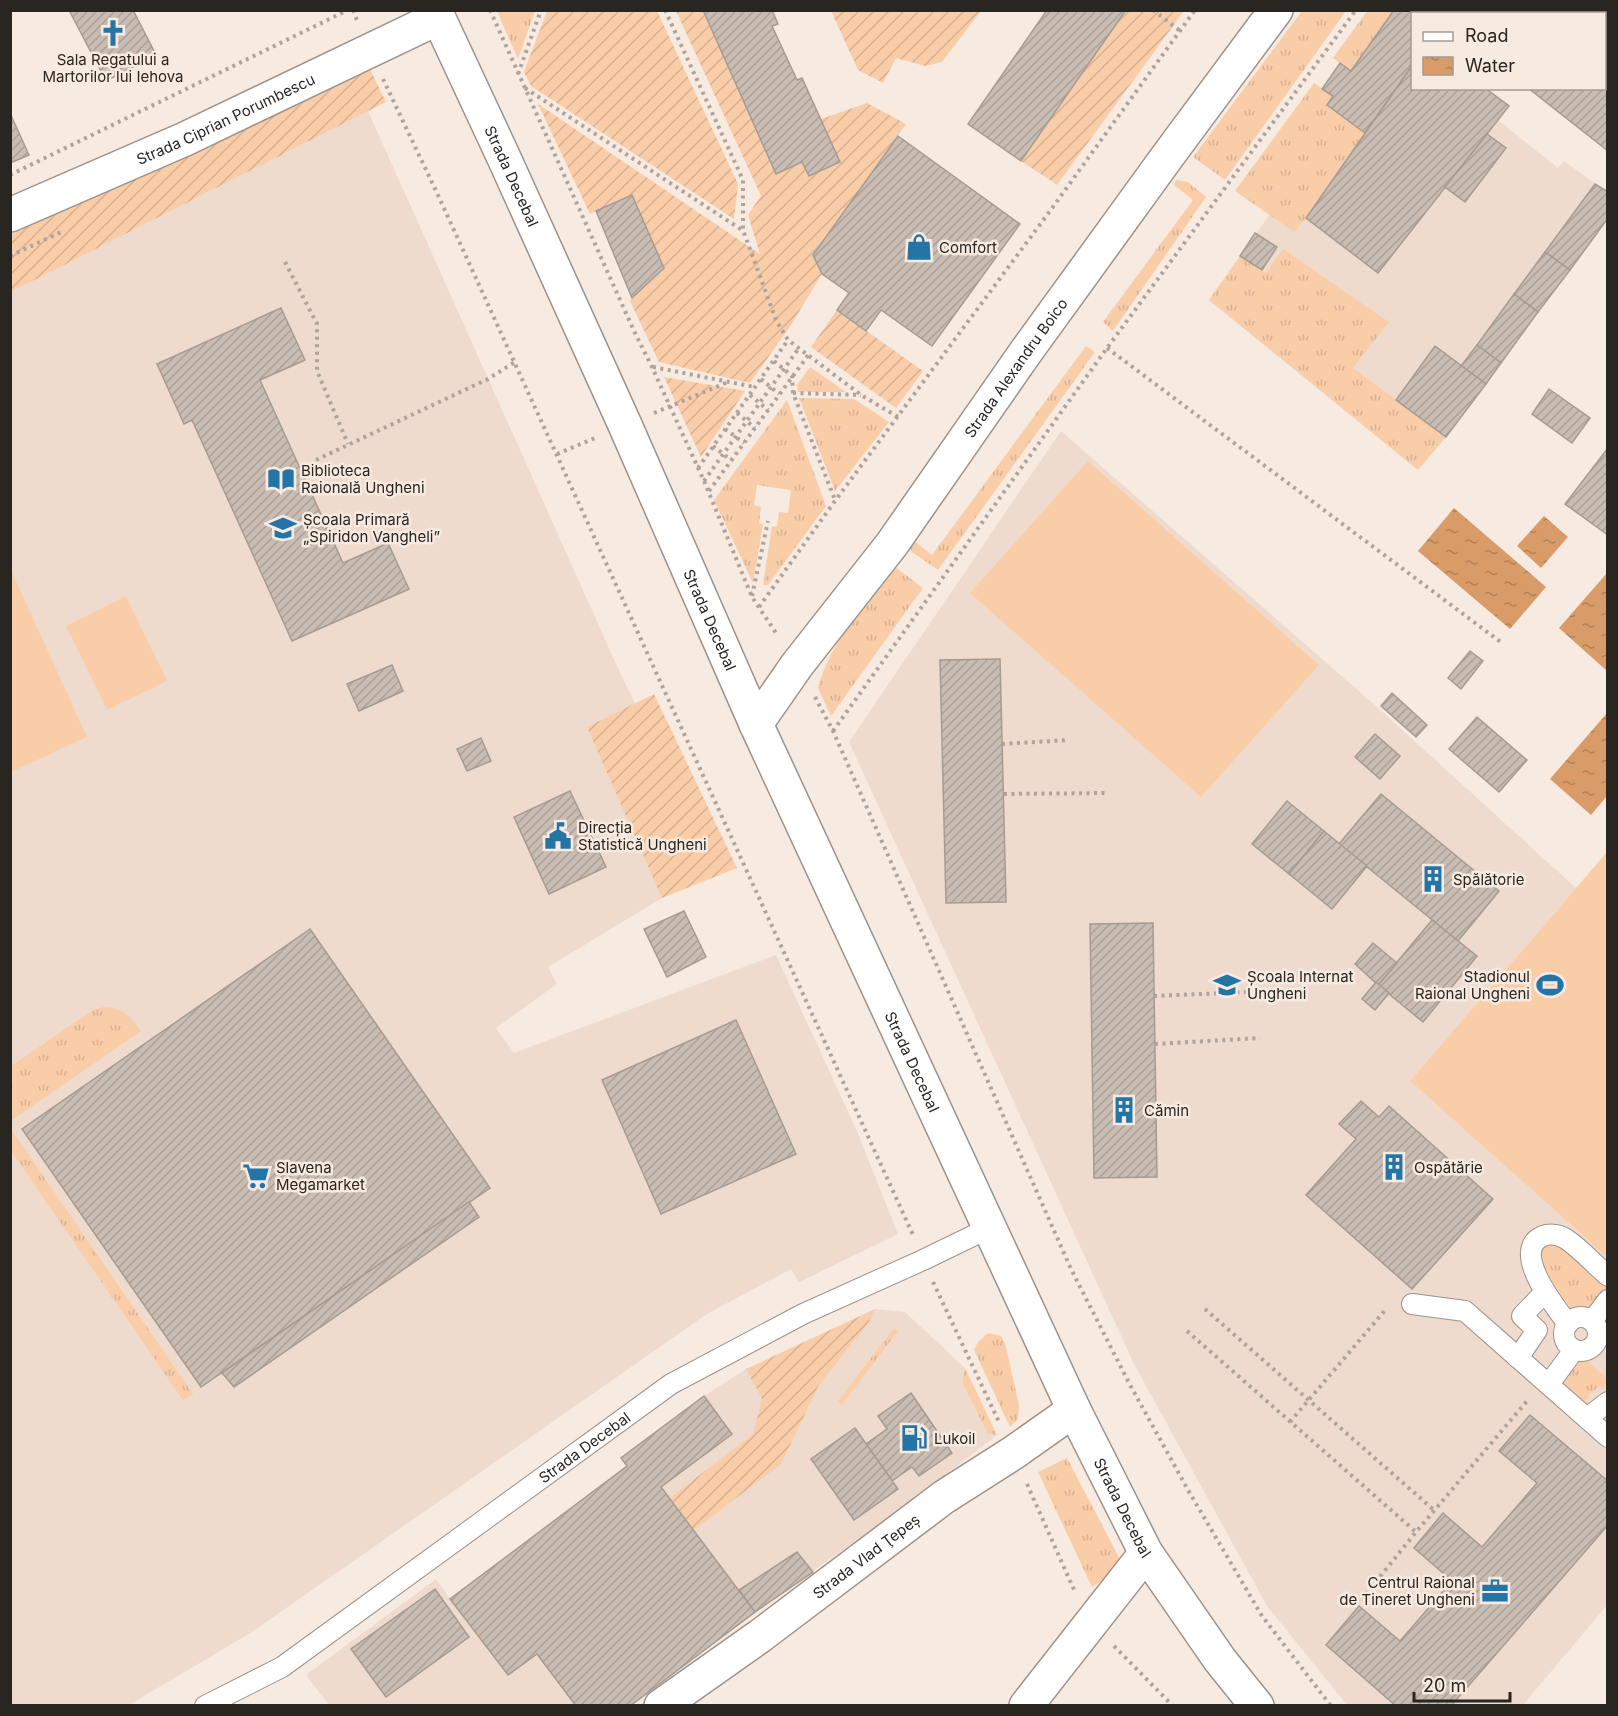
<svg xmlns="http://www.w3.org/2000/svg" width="1618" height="1716" font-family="Inter,sans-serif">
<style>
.built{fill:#eedbcd}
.grass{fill:url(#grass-tufts)}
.garden{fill:url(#garden-furrows)}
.pitch{fill:#facda9}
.water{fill:url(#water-ripples)}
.building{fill:url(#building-hatch);stroke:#a69b92;stroke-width:1.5}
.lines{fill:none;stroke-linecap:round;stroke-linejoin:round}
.lane-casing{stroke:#9d9289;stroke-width:22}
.street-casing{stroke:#9d9289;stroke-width:36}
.secondary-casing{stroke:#9d9289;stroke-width:36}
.path{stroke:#aea49d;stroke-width:4;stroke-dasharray:3 4.5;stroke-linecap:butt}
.lane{stroke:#fff;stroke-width:20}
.street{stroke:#fff;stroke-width:33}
.secondary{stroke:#fff;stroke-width:33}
.labels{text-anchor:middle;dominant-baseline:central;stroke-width:5;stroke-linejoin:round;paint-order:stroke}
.poi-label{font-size:15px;fill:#292521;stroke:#f7eae1;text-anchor:start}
.street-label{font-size:15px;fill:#292521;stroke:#f7eae1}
</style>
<defs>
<pattern id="grass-tufts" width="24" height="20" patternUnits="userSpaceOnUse" patternTransform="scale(1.5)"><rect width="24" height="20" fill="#facda9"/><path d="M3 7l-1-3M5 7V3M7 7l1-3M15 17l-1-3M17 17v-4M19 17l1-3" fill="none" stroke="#d6b091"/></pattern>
<pattern id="garden-furrows" width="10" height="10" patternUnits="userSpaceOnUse" patternTransform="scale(1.5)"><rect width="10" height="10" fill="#facda9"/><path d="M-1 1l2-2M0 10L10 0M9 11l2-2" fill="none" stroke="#d6b091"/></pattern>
<pattern id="water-ripples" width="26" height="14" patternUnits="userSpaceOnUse" patternTransform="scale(1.5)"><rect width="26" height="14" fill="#d99c69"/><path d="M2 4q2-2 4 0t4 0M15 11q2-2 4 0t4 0" fill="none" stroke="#b07f56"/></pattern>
<pattern id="building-hatch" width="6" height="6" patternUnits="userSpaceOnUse" patternTransform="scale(1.5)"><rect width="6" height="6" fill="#c8bcb3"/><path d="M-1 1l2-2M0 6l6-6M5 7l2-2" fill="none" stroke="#aca19a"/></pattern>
</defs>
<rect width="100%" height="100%" fill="#f7eae1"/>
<g class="built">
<path d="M1394,11H1453L1456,13L1412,14V88L1498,120L1558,168L1564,161L1607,192V218L1446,437L1418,470L1209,300L1270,214L1294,231L1306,218L1364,133L1327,105L1333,96L1322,89L1340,63L1351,71Z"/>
<path d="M368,111L617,666L717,875L662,898L548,967L557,984L496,1028L514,1053L776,955L856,1129L898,1234L799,1282L791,1269L707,1314L252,1632L129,1705L11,1706V292Z"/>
<path d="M1061,431L1377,707L1576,888L1410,1081L1607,1257V1605L1523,1705H1347L1267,1606L1134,1364L849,742Z"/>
<path d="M875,1309L905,1312L965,1368L962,1382L988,1433L997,1435L909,1503L755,1612L630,1705H329L306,1675L436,1579L450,1599L627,1466L621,1458L704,1396L746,1369L763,1399Z"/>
</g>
<g class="grass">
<path d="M497,11H535L518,59Z"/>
<path d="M1302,11H1346L1225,180L1193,157Z"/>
<path d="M1367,11H1393L1351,71L1333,58Z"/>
<path d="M1314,83L1333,96L1327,106L1365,133L1306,218L1294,232L1235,191Z"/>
<path d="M1176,180L1188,182L1206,197L1113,331L1103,322L1193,200L1174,185Z"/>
<path d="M1283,249L1389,322L1353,368L1446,437L1418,470L1209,300L1240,256L1266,273Z"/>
<path d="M1086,346L1095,352L938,570L912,552L909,546L912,539L932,555Z"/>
<path d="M810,367L846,392H798L797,385Z"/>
<path d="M799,398L854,399L889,422L835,491Z"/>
<path d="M787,400L826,506L768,585H763L772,526L777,527L779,512L788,513L791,490L757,485L754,505L761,507L759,523L763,524L753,583L714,500Z"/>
<path d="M894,566L923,588L831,716L818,688C830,642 866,603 894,566Z"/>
<path d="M103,1007C122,1007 131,1016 141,1031L11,1121V1066L93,1010Z"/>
<path d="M11,1129L193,1394V1395L183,1400L11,1151Z"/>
<path d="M1556,1241L1607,1282V1292L1597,1305L1593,1302L1587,1309L1571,1310L1566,1303L1561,1305L1542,1277L1539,1249L1543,1245Z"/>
<path d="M894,1328L898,1331L842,1405L838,1401Z"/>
<path d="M988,1333L1001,1336L1005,1343L1019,1405L1018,1419L1010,1427L974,1350L978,1342Z"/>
<path d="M1578,1361H1588L1607,1379V1384L1602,1389L1600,1386L1588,1395L1589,1398L1584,1402L1578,1396L1574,1400L1560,1383L1569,1367L1574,1369Z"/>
<path d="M965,1368L997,1435L988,1434L962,1382Z"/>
<path d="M1067,1458L1124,1567L1092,1587L1038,1472Z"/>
</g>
<g class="garden">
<path d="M547,11H657L738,184L734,219L531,86L524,72Z"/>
<path d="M676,11H703L776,174L802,162L809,176L840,162L821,119L867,103L906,124L813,255L822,274L791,325L750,383L659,362L630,301L664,268L632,196L590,214L538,104L760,254L748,215L761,196Z"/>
<path d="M831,11H981L942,62L925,66L896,58L883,83L858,70Z"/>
<path d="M1126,11H1184L1057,185L1021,161Z"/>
<path d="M367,63L386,102L11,292V234Z"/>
<path d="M837,310L923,371L896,408L811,347Z"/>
<path d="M664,377L745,391L701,457Z"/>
<path d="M654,694L737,868L662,898L587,727Z"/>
<path d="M875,1309L869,1322L819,1385L781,1464L694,1530L670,1498L753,1434L762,1399L746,1369Z"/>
</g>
<g class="pitch">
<path d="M1088,461L1319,665L1201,797L970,593Z"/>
<path d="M10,568L87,737L11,772H10Z"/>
<path d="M126,596L167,681L107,710L66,626Z"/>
<path d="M1607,852V1257L1410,1081Z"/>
</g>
<g class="water">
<path d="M1454,508L1546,587L1510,629L1418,551Z"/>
<path d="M1544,516L1568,537L1541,568L1517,546Z"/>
<path d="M1607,573V671L1559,628Z"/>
<path d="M1607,713V796L1591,815L1550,779Z"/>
</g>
<g class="building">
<path d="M69,10H133L156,55L106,81Z"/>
<path d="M703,10H772L778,24L772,26L797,80L802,78L840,162L809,176L802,162L776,174Z"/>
<path d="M1047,10H1126L1021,161L968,124Z"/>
<path d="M1453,10L1456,14H1412V66L1365,133L1327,105L1333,96L1322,89L1340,63L1351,71L1394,10Z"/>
<path d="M1604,62L1608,64V151L1528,88H1604Z"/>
<path d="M1412,66V88H1485L1509,106L1378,273L1306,218Z"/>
<path d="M10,113L29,155L10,163Z"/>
<path d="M1487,134L1506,148L1465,202L1445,187Z"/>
<path d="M898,136L1020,224L932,346L881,310L866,331L837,310L849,293L822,274L813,255Z"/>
<path d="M1595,184L1608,192V218L1570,270L1545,252Z"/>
<path d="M632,195L664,268L632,298L596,211Z"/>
<path d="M1255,233L1277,247L1262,270L1240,256Z"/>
<path d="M1545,252L1570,270L1538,312L1514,294Z"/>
<path d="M1514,294L1538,312L1501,363L1477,345Z"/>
<path d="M281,308L305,360L260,380L343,563L388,543L409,589L292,641L192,420L184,424L157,364Z"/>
<path d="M1477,345L1501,363L1486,384L1461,366Z"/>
<path d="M1435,346L1486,384L1446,437L1396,400Z"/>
<path d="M1549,389L1590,418L1572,443L1532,414Z"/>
<path d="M1608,448V535L1565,504Z"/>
<path d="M1470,651L1483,661L1461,689L1448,678Z"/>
<path d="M1000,659L1006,902L946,903L940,660Z"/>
<path d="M392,665L403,691L359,711L347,684Z"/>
<path d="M1392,693L1427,725L1416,737L1381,706Z"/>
<path d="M1477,717L1527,760L1499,792L1449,749Z"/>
<path d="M1375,734L1400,756L1380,779L1355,757Z"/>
<path d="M481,738L491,761L467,771L457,749Z"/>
<path d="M570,791L606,867L549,894L514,817Z"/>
<path d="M1381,794L1499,891L1458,941L1339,844Z"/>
<path d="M1287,801L1324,831L1289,874L1252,844Z"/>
<path d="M1324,831L1367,866L1332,909L1289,874Z"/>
<path d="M684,911L706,957L667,977L644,929Z"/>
<path d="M1432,920L1477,956L1423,1022L1378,985Z"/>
<path d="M1153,923L1157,1177L1094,1178L1090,924Z"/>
<path d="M310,929L490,1188L201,1387L22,1129Z"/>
<path d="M1373,943L1397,963L1378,985L1355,964Z"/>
<path d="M1376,982L1389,993L1375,1010L1362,999Z"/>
<path d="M736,1020L796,1154L661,1214L602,1080Z"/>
<path d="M1361,1101L1379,1117L1389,1106L1493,1199L1412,1289L1306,1195L1356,1139L1339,1124Z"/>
<path d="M469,1202L479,1217L234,1387L222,1373Z"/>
<path d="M911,1393L952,1453L919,1476L912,1467L892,1481L866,1444L887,1429L878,1416Z"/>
<path d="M704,1396L732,1434L661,1487L755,1612L630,1706H576L537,1654L508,1675L450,1599L627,1466L621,1458Z"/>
<path d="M1530,1415L1608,1481V1525L1451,1706H1396L1326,1645L1359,1606L1400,1641L1452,1581L1414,1548L1443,1513L1482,1547L1537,1483L1499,1451Z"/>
<path d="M855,1428L898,1489L854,1520L811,1459Z"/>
<path d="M797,1552L813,1572L755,1612L739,1590Z"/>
<path d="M435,1589L469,1637L386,1697L351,1649Z"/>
</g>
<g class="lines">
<defs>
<g id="lane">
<path d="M1412,1304L1465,1311L1608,1437"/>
<circle cx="1581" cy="1334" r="17"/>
<path d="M1592,1321L1608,1300"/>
<path d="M1568,1324C1556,1308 1509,1250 1543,1236C1550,1233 1560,1235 1566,1239C1581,1249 1594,1264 1608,1276"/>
<path d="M1518,1358L1537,1330L1522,1316L1545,1292"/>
<path d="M1549,1384L1574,1350"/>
<path d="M1587,1418L1608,1402"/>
<path id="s1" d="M205,1706L282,1667L671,1384L803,1314L923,1260L989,1228"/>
</g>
<g id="street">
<path id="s2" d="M10,215L185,139L438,18"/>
<path id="s3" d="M756,724L797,665L892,544L1025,353L1167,157L1276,10"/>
<path id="s4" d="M661,1706L760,1636L944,1497L1013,1453L1074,1410"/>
<path d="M1026,1706L1146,1553"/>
</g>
<g id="secondary">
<path id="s5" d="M435,10L504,158L625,425L756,724L1074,1410L1146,1553L1220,1660L1257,1706"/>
</g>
</defs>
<use href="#lane" class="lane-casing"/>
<use href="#street" class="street-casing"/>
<use href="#secondary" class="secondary-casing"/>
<g class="path">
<path d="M353,10L357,20"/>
<path d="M490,10L634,331L652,367L704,481L752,597L778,636"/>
<path d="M665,10L743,180V230L776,320L788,340L861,395L898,417"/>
<path d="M1153,10L1180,31"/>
<path d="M1475,14L1477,10"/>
<path d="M1604,18L1608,13"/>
<path d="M518,74L541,10"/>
<path d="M383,79L437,193L914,1237"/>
<path d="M525,88L742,230"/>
<path d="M10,175L348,10"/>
<path d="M10,256L61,232"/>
<path d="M285,262L317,324V371L348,444"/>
<path d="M1107,348L1502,643"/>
<path d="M774,361L792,376L793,393L835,500"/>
<path d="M653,367L755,387"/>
<path d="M761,379L779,394"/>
<path d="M793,393L861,395"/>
<path d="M750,395L768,410"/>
<path d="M654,413L728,382"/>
<path d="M737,413L755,428"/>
<path d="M725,429L744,443"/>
<path d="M713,446L731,460"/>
<path d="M557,454L595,438"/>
<path d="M316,460L488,379L515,362"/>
<path d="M698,468L788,340"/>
<path d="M704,481L799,348"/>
<path d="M709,491L809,354"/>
<path d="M752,596L768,521"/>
<path d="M759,607L835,501L1050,211L1195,10"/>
<path d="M815,697L833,731L1071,1269L1129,1383L1188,1490L1262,1616L1331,1706"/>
<path d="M833,731L1107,348L1356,10"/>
<path d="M1002,744L1069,740"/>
<path d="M1004,794L1106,793"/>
<path d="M1154,996L1248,992"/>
<path d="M1155,1044L1260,1038"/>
<path d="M933,1282L999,1422"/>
<path d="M1205,1309L1435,1511"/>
<path d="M1187,1331L1416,1532"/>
<path d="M1290,1422L1387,1308"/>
<path d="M1027,1484L1075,1592"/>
<path d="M1366,1594L1416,1532L1527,1401"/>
<path d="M1114,1646L1173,1706"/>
</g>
<use href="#lane" class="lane"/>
<use href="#street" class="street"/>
<use href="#secondary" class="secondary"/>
</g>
<defs>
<symbol id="church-bare" viewBox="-9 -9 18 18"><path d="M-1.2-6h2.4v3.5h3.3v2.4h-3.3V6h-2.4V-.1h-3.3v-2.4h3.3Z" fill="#2475a6" stroke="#f7eae1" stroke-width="2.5" paint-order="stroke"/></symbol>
<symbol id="shop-bare" viewBox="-9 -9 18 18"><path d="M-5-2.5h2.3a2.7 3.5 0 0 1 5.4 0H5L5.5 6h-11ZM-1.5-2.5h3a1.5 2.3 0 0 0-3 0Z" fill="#2475a6" stroke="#f7eae1" stroke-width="2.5" paint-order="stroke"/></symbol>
<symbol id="library-bare" viewBox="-9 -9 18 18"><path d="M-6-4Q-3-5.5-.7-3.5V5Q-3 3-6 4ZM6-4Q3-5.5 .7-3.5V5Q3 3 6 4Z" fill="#2475a6" stroke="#f7eae1" stroke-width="2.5" paint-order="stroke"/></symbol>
<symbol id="school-bare" viewBox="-9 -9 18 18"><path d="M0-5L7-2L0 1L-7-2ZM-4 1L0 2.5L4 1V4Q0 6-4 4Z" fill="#2475a6" stroke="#f7eae1" stroke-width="2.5" paint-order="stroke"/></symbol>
<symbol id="civic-bare" viewBox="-9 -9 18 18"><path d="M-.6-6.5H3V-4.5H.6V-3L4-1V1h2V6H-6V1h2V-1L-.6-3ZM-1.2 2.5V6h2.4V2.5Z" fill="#2475a6" stroke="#f7eae1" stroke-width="2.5" paint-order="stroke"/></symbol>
<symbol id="building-bare" viewBox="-9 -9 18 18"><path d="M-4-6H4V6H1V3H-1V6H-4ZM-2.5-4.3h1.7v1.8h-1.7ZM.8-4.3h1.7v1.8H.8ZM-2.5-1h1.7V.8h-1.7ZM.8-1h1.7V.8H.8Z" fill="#2475a6" stroke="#f7eae1" stroke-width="2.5" paint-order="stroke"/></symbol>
<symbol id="stadium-bare" viewBox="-9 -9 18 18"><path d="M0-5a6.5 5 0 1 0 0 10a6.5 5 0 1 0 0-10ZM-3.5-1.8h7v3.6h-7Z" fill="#2475a6" stroke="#f7eae1" stroke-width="2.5" paint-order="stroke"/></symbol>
<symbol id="supermarket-bare" viewBox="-9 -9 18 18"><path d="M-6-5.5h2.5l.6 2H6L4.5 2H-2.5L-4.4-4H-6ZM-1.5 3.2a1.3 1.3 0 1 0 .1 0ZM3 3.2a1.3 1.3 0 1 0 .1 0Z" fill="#2475a6" stroke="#f7eae1" stroke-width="2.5" paint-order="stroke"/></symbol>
<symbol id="fuel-bare" viewBox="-9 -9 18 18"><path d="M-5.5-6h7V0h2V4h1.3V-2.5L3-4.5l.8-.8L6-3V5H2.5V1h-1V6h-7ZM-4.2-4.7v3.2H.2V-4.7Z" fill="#2475a6" stroke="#f7eae1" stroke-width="2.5" paint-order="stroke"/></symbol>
<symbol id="office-bare" viewBox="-9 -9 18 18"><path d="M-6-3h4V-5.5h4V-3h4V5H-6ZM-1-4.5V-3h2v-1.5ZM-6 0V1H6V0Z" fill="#2475a6" stroke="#f7eae1" stroke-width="2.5" paint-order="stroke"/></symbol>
</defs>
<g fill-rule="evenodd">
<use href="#church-bare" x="94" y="14" width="38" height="38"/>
<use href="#shop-bare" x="900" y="228" width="38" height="38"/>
<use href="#library-bare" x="262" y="460" width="38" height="38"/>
<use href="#school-bare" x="264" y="509" width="38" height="38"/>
<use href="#civic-bare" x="539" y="817" width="38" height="38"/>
<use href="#building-bare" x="1414" y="860" width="38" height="38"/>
<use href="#school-bare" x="1208" y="966" width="38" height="38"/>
<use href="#stadium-bare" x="1531" y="966" width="38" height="38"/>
<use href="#building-bare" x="1105" y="1091" width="38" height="38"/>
<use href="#building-bare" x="1375" y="1148" width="38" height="38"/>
<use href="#supermarket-bare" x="237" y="1157" width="38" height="38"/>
<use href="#fuel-bare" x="895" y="1419" width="38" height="38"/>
<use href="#office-bare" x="1476" y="1572" width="38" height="38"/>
</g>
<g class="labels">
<g class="poi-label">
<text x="113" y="59" text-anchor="middle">Sala Regatului a<tspan x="113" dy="17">Martorilor lui Iehova</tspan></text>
<text x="939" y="247">Comfort</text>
<text x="301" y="470">Biblioteca<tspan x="301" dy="17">Raională Ungheni</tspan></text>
<text x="303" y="519">Școala Primară<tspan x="303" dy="17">„Spiridon Vangheli”</tspan></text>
<text x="578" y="827">Direcția<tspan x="578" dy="17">Statistică Ungheni</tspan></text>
<text x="1453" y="879">Spălătorie</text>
<text x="1247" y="976">Școala Internat<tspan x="1247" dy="17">Ungheni</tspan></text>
<text x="1530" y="976" text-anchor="end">Stadionul<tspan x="1530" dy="17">Raional Ungheni</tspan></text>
<text x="1144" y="1110">Cămin</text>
<text x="276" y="1167">Slavena<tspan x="276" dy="17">Megamarket</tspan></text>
<text x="1414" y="1167">Ospătărie</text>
<text x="934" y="1438">Lukoil</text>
<text x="1475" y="1582" text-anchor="end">Centrul Raional<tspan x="1475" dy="17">de Tineret Ungheni</tspan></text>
</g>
<g class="street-label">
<text stroke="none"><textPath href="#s2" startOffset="236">Strada Ciprian Porumbescu</textPath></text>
<text stroke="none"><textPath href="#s5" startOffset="183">Strada Decebal</textPath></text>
<text stroke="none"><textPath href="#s3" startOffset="441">Strada Alexandru Boico</textPath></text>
<text stroke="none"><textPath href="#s5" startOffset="669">Strada Decebal</textPath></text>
<text stroke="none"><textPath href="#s5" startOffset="1155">Strada Decebal</textPath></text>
<text stroke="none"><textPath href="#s1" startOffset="460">Strada Decebal</textPath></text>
<text stroke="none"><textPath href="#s5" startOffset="1648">Strada Decebal</textPath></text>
<text stroke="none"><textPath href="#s4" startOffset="254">Strada Vlad Ţepeș</textPath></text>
</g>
</g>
<rect width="1618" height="1716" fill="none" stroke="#292521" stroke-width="24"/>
<rect x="1411" y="12" width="195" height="78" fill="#f7eae1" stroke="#a59b94" stroke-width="1.5"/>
<rect x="1423" y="32" width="30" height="9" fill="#ffffff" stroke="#a59b94" stroke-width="1.5"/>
<text x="1465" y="42" font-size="18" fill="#292521">Road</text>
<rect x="1423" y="57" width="30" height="18" fill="url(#water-ripples)" stroke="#a59b94" stroke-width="1.5"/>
<text x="1465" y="72" font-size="18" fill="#292521">Water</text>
<path d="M1414 1692v9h96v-9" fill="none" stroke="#292521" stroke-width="3"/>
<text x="1423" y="1692" font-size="18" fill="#292521" stroke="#f7eae1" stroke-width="4.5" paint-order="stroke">20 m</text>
</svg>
